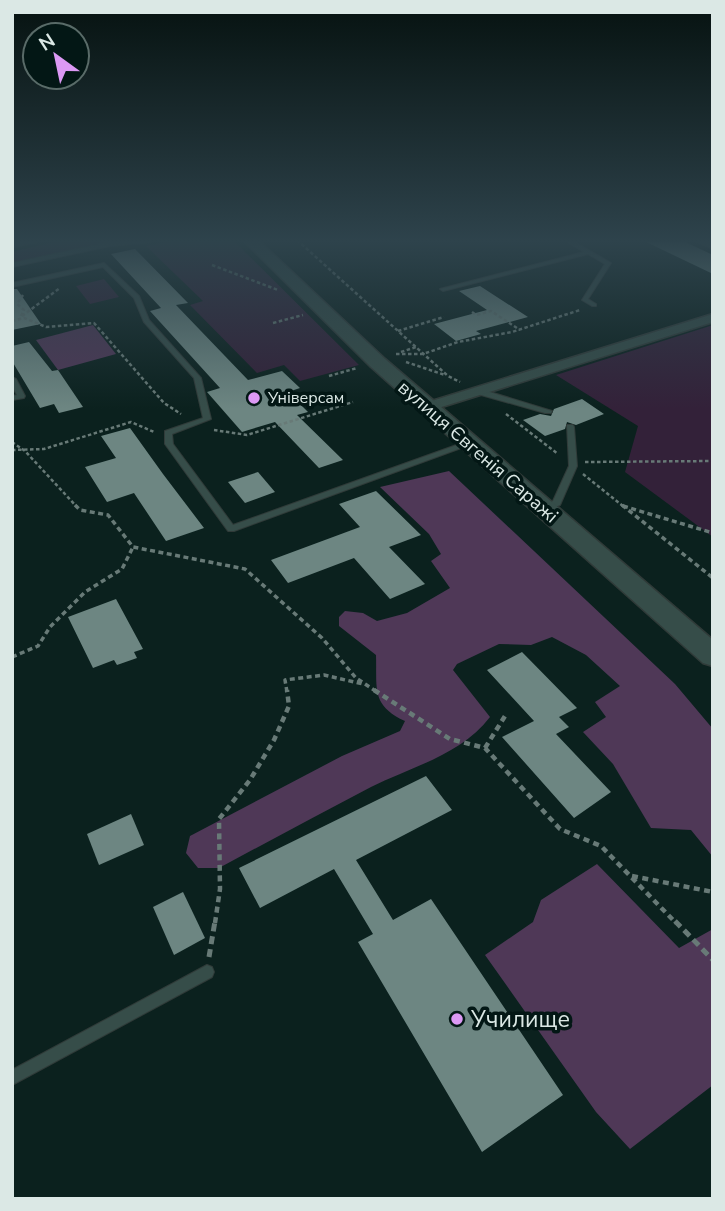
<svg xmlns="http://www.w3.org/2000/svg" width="725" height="1211" font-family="'Nunito Sans',sans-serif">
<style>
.green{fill:#332139}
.forest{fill:#4f3857}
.building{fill:#6d8682}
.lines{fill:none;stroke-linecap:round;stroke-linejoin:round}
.service-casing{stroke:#303b39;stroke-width:2}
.minor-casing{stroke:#303b39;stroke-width:3}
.secondary-casing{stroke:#303b39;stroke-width:3}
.path-far3{stroke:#687a77;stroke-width:2.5;stroke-dasharray:3.5 2.5;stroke-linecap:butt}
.path-far2{stroke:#687a77;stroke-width:3.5;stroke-dasharray:5 3.5;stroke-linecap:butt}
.path-far1{stroke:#687a77;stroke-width:4.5;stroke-dasharray:6 4.5;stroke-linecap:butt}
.path{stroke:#687a77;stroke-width:5;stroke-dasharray:8 5;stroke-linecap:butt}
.service{fill:#364d49;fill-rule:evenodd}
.minor{fill:#364d49;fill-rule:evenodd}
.secondary{fill:#364d49;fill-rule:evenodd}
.poi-dot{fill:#dc99f4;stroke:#031715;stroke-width:2.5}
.labels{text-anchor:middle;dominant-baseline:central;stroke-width:7;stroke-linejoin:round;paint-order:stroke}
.far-poi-label{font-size:16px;fill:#dbe8e5;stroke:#031715;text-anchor:start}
.street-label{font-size:19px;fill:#dbe8e5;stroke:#031715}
.near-poi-label{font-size:23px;fill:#dbe8e5;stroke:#031715;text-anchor:start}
</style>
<rect width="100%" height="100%" fill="#0b211e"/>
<g class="green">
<path d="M62,240H134L106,243L12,268V252Z"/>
<path d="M178,240H233L359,365L300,381L284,365L257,373L190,305L203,301L146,246Z"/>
<path d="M104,279L119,297L90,304L76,286Z"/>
<path d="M713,325V537L625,472L638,426L556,375Z"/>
</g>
<g class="forest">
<path d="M93,325L116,354L58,370L36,340Z"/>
<path d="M449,471L675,684L713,729V857L691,830L651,828L613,764L583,732L606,717L595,702L620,686L586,655L552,637L531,645L499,644L457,664L453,670L490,717C461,755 411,767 371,787C320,814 269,841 219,868H198L186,853L190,836L342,756L400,731L405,721C371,705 377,689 376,655L339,626V617L345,611L363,613L377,621L407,613L450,588L431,561L441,554L429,534L380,487Z"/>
<path d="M597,864L679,948L713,929V1085L630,1149L596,1112L485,955L533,922L541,900Z"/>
</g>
<g class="building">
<path d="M642,240H681L713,255V274Z"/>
<path d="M135,249L188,303L176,305L248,380L282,371L300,388L288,392L308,412L297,415L343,460L319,468L275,422L242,432L207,392L220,388L150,311L161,308L111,254Z"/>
<path d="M480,286L528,317L476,331L481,334L456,341L434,324L487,310L459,291Z"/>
<path d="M12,289H17L41,324L12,330Z"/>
<path d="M29,342L52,371L58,370L83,407L59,413L54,404L40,408L12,361V346Z"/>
<path d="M582,399L604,414L576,425L567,422L565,429L545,436L523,420L540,414L551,416L554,409Z"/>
<path d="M130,428L163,474L204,528L166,541L134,493L107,502L85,467L116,458L101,436Z"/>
<path d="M258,472L275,492L245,503L228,482Z"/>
<path d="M376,491L421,535L389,547L425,584L390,599L354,558L288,583L271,560L360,527L339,504Z"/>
<path d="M116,599L143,649L134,652L137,658L117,665L114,660L93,668L68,617Z"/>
<path d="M522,652L577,708L559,717L569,727L556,734L611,792L574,818L502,737L534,721L487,670Z"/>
<path d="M426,776L452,810L356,860L393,920L431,899L563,1095L482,1152L358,942L373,934L334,869L260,908L239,868Z"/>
<path d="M131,814L144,845L99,865L87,834Z"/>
<path d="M183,892L205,938L174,955L153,907Z"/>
</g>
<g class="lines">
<defs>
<g id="service">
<path d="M136,240H153L150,242L110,246L12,267V263L110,242Z"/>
<path d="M564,240H571L611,263L588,299L596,304V306H592L582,300L605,264L588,254L443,291L440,289L584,252Z"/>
<path d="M694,240H701L713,245V249Z"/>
<path d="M104,263L139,296L149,320L201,378L211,419L172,434L173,444L233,525L465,442H468L472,444L234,531H228L165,444V431L203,418L194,378L144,322L134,298L103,267L12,287V283Z"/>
<path d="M12,377L16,379L25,396L24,398L12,400V396L17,395L12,386Z"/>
<path d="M474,389H480L552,411L551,413H545L474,393Z"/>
<path d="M567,425H573L574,427L577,466L560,505L546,511H540L539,509L540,507L553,501L569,466Z"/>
<path d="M207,965L212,967L214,972L212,977L12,1085V1070Z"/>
</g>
<g id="minor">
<path d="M36,240L35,242L12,247V241Z"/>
<path d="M713,314V322L432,410L427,411L420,407L422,404Z"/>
</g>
<path id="secondary" d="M243,240H258L385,359L713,640V666L703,663L371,367Z"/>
</defs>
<use href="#service" class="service-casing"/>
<use href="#minor" class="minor-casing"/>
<use href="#secondary" class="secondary-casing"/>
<g class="path-far3">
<path d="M297,240L448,376L460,382"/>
<path d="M212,265L278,290"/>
<path d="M472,312L476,315L491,311L520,330"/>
<path d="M21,316L24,310L17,304L23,295"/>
<path d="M22,316L60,288"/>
<path d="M12,321L24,318L46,327L94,323L164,403L181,414"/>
<path d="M273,323L303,315"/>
<path d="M398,331L444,317"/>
<path d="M401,352L416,347"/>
<path d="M396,354H423L458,342L512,332L580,310"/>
<path d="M406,362L445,375"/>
<path d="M329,376L357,368"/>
<path d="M506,414L558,454"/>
<path d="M214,430L247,435L353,402"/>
<path d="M12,442L25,451L77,507"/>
<path d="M12,450L44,449L131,422L154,432"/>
<path d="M585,462L713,461"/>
<path d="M583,474L624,507"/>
<path d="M623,506L626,507"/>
</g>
<g class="path-far2">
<path d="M75,505L80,510L108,515L133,547L245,569L322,638L356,678L377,692"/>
<path d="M622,505L713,578"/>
<path d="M623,506L713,533"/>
<path d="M12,657L38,646L50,627L85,592L122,569L133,547"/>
<path d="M287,692L285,680L324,675L363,684"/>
</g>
<g class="path-far1">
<path d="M374,690L450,739L485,748L560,829L601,846L676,923"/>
<path d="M485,748L505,716"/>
<path d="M632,876L713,892"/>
<path d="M215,923L220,889L219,819L250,780L274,740L289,706L287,690"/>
</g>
<g class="path">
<path d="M675,921L713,960"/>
<path d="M209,957L215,921"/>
</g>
<use href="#service" class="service"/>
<use href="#minor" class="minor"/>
<use href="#secondary" class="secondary"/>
</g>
<linearGradient id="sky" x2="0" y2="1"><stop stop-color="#061210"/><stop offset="0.59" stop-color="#2e434c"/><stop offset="1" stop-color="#2e434c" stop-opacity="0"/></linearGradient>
<rect width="725" height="409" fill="url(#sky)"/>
<g class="poi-dot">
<circle cx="254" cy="398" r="7"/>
<circle cx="457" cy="1019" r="7"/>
</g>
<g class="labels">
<g class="far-poi-label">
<text x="268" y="398">Універсам</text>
</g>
<g class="street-label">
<text transform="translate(478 452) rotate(41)">вулиця Євгенія Саражі</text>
</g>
<g class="near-poi-label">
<text x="471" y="1019">Училище</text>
</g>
</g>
<rect width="725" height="1211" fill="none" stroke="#dbe8e5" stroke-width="28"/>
<g transform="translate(56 56) rotate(327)"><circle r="33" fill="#031715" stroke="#596b68" stroke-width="2"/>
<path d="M0-5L12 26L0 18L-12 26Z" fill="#dc99f4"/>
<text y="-10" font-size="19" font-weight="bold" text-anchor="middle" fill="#dbe8e5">N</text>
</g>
</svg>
